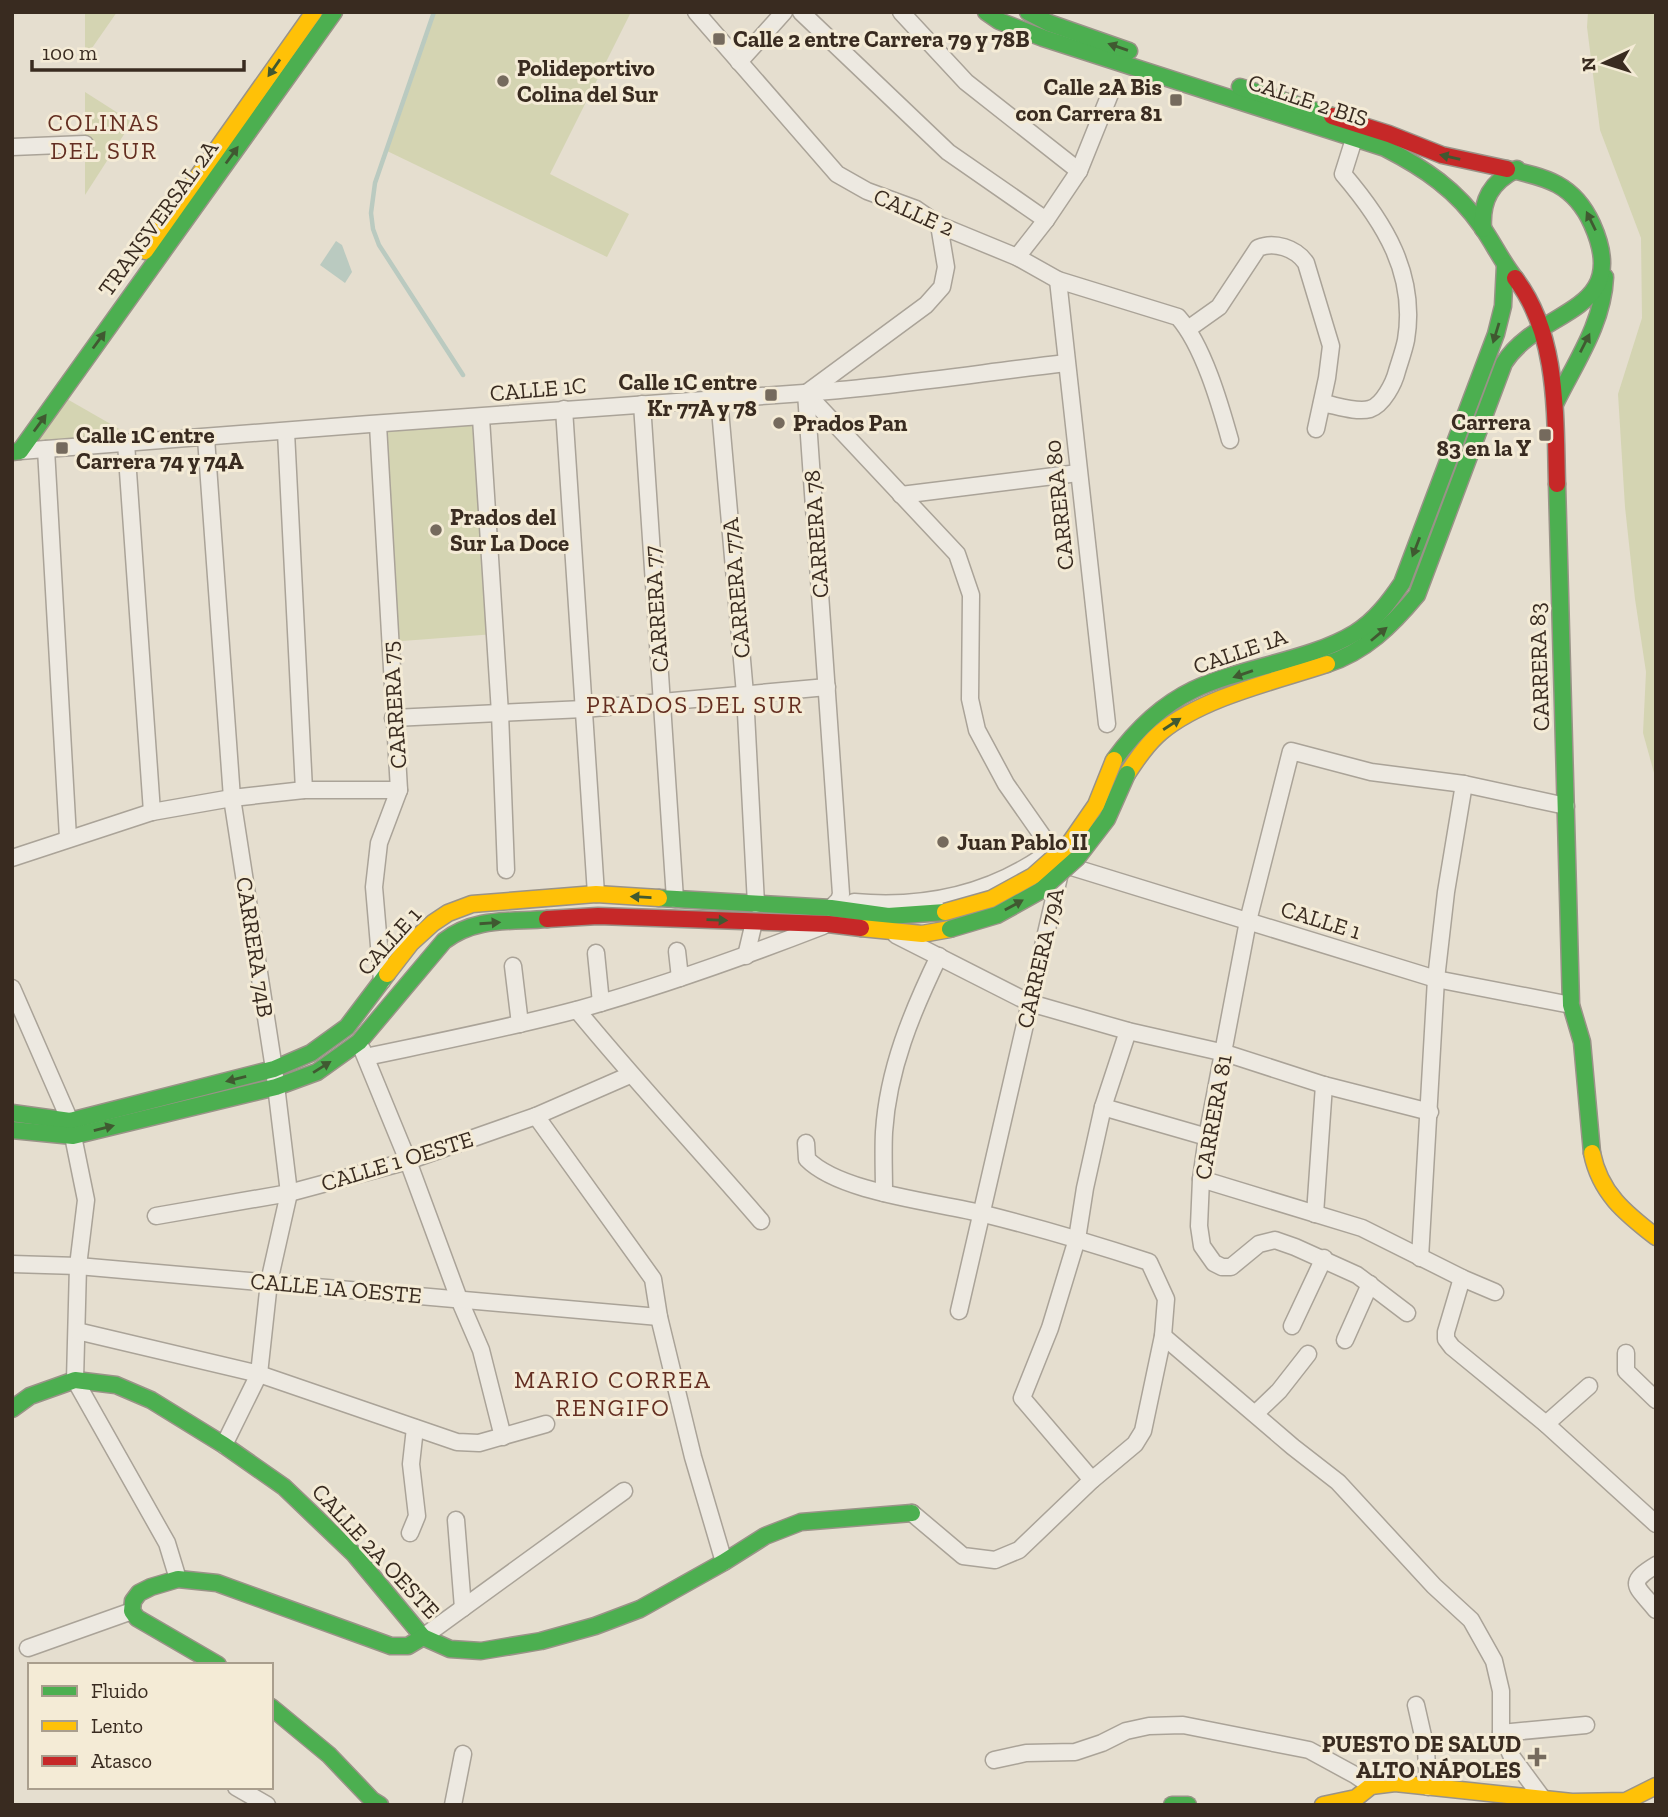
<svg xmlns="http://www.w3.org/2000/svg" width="1668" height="1817" font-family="'Zilla Slab',serif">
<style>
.green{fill:#d4d4b2}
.water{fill:#bacac0}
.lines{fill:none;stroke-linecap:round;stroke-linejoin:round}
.stream{stroke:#bacac0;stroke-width:4.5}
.street-casing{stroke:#aaa398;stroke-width:19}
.fast-casing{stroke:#9a9388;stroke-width:19}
.slow-casing{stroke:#9a9388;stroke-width:19}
.jam-casing{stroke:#9a9388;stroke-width:19}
.street{stroke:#ede9e1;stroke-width:16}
.fast{stroke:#4caf50;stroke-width:16}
.slow{stroke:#ffc107;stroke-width:16}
.jam{stroke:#c62828;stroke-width:16}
.fast-bridge-casing{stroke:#9a9388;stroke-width:19;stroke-linecap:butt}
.slow-bridge-casing{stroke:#9a9388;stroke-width:19;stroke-linecap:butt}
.fast-bridge{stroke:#4caf50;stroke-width:16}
.slow-bridge{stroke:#ffc107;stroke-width:16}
.oneway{fill:#405931}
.poi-dot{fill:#756a5d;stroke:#f4ebd6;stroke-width:2.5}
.labels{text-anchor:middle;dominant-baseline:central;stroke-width:6;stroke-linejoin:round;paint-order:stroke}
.poi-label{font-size:23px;font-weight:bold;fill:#392b20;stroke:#f4ebd6;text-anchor:start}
.street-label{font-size:23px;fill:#392b20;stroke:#f4ebd6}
.neighbourhood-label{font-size:24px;letter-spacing:2px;fill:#642e21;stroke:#f4ebd6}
</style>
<rect width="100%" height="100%" fill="#e5decf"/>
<g class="green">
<path d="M85,12H117L85,58Z"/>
<path d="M434,12H631L550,174L629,214L607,257L385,150Z"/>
<path d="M1588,12H1656V780L1643,733L1646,672L1635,599L1625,507L1618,394L1642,318L1641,238L1600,130L1587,27Z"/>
<path d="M85,92L132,122L85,195Z"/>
<path d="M60,395L142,442L20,451Z"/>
<path d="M481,418L495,634L389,642L378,425Z"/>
</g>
<path class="water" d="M336,241L342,245L352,272L345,283L320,265Z"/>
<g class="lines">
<path class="stream" d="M434,12L375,183L371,213L373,229L379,245L463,375"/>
<defs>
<g id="street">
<path d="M696,12L837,174L867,191L916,209L939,225L1017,257L1058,280L1178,317C1203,345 1220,404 1230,440"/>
<path d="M801,12L948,152L1046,220"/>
<path d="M901,12L966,82L1079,171"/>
<path d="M739,62L784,12"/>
<path d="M12,147L85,144"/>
<path d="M1017,257L1046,220L1079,171L1110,94"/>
<path d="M1058,280L1107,724"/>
<path d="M1188,329L1219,307L1258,248C1274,241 1296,248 1306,263L1331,346L1327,378L1316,429"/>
<path d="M808,392L926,305L942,287L946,267L939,225"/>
<path d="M806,393L957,554L971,595L970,699L977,730L1006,784L1062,864L959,1311"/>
<path d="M806,393L841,894L839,900L831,908"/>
<path d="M719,398L745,694L756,904"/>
<path d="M1322,403C1335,405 1356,413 1370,409C1383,405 1394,383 1397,371C1400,361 1404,350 1406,340C1417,274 1384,222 1343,174L1354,139"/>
<path d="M642,404L675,899"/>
<path d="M564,409L596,894"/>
<path d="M481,418L500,713L506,870"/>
<path d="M378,425L399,790L379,843L374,887L382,981"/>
<path d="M286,432L304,790"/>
<path d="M206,438L232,798L274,1069L289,1193L269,1282L259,1374L224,1445"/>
<path d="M126,443L152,812"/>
<path d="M46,449L68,838"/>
<path d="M20,451C281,430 543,411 804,393C891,387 980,373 1066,363"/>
<path d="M901,495L1078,473"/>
<path d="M393,718L584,709L827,687"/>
<path d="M12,858L152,812L232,798L304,790H399"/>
<path d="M1062,864L1436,979L1571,1005"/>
<path d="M854,902C922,908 985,896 1042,857"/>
<path d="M896,935L1030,1003L1128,1031L1225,1053L1324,1085L1430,1112"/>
<path d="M677,951L680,978"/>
<path d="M596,953L601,1003"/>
<path d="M746,956L754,922"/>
<path d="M513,966L520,1024"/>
<path d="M12,988L70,1121"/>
<path d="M577,1010C636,1082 700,1150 761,1221"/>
<path d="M362,1049L408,1161L459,1299L481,1350L503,1437"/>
<path d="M366,1057C437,1042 509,1028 580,1009C662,986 743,957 823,926"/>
<path d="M1103,1107L1207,1137"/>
<path d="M536,1116L653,1279L659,1317L693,1457L724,1562"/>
<path d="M73,1136L86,1200L78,1266L75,1380L167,1543L178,1579"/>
<path d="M806,1143L807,1159C840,1193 937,1202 984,1214C1040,1228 1094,1244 1149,1262L1166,1299L1163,1336L1143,1431L1135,1444L1092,1480L1019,1550L995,1560L963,1556L912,1513"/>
<path d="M1201,1179L1362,1228L1462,1278L1495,1292"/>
<path d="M884,1193C884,1173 883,1152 884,1132C888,1069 912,1012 939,956"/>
<path d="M1315,1214L1324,1085"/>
<path d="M156,1216L289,1193L408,1161L536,1116L630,1075"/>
<path d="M1420,1258L1436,979L1446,892L1464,784"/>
<path d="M12,1264L78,1266L659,1317"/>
<path d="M1462,1278L1446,1332V1339L1452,1347L1546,1424L1656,1524"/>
<path d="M1407,1313L1357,1275L1295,1247L1275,1240L1259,1244L1231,1267H1222L1214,1263L1202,1246L1199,1226L1201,1179L1207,1137L1248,921L1291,751L1371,772L1464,784L1566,806"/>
<path d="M1292,1326L1324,1258"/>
<path d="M77,1331L259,1374L457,1442L479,1443L546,1424"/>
<path d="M1163,1336L1293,1447L1338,1482L1434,1586L1471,1620L1494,1661L1501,1691V1733L1512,1757L1543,1799"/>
<path d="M1345,1340L1370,1284"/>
<path d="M1626,1353V1371L1656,1400"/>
<path d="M1255,1414L1279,1391L1308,1354"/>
<path d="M1546,1424L1589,1386"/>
<path d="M1092,1480L1022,1398L1050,1328L1077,1239L1085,1188L1103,1107L1128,1031"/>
<path d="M456,1520L463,1608"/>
<path d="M410,1533L417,1516L411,1464L415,1428"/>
<path d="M1656,1565C1625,1584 1637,1586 1656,1610"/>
<path d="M423,1637L624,1491"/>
<path d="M28,1648L132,1611"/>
<path d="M1416,1705L1426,1749L1428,1787"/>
<path d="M1501,1733L1586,1725"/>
<path d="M994,1760L1026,1753L1075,1752L1102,1743L1126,1731L1149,1726L1183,1725L1309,1750L1355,1775L1371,1786"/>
<path d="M236,1787L267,1805"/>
<path d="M453,1805L463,1754"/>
</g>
<g id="fast">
<path d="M986,12L999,21L1043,38L1385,148C1424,168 1457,190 1482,227C1494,244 1502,262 1515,278"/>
<path d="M1028,12L1049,23L1129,51"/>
<path d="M1240,87L1332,116"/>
<path d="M1483,229C1481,200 1491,182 1517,169"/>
<path d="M1555,404C1575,363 1603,324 1605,277"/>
<path d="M12,452L20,451L334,12"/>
<path d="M1557,484L1571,1005L1582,1042L1592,1153"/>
<path d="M1327,664C1365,652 1392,625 1417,595L1504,363C1539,307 1633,315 1592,224C1574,184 1546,177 1507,169"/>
<path d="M1114,760C1135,731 1160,706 1193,690C1241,667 1309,661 1355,633C1375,621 1389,602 1402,583L1496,334L1503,306L1505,266"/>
<path d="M659,898L831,908L888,916L945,912"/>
<path d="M12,1113L70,1121L274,1069L311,1053L347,1027L387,974"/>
<path d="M12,1130L73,1136L276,1087L317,1072L359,1042L444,941C475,917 510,922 547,919"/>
<path d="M12,1409L30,1396L75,1380L116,1385L151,1400L224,1445L284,1487L354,1554L423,1637L450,1649L481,1651L541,1641L595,1626L640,1609L724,1562L765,1536L801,1522L912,1513"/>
<path d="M218,1665L137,1618L132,1611L133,1601L139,1593L151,1587L178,1579L217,1583L391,1646H408L423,1637"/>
<path d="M271,1707L329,1755L372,1800L380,1805"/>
<path d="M1172,1805H1188"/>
</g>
<g id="slow">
<path d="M145,251L314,12"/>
<path d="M1127,774C1137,759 1147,744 1161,732C1203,697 1276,681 1327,664"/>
<path d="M861,928L922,934L950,929"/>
<path d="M387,974L411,943L433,923L448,913L472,904L596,894L659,898"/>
<path d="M1592,1153C1600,1193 1625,1213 1656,1237"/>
<path d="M1323,1805L1356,1798L1371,1786L1395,1783L1572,1802L1626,1801L1656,1786"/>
</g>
<g id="jam">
<path d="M1332,116L1389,134L1442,155L1507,169"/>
<path d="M1515,278C1559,335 1555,416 1557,484"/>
<path d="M547,919L598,916L828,924L861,928"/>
</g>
</defs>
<use href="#street" class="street-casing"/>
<use href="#fast" class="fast-casing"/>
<use href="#slow" class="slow-casing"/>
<use href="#jam" class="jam-casing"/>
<use href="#street" class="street"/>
<use href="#fast" class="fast"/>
<use href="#slow" class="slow"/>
<use href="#jam" class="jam"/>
<defs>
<path id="fast-bridge" d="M950,929L997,915L1040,891L1077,858L1107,819L1127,774"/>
<path id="slow-bridge" d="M945,912L991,899L1033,876L1069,844L1096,805L1114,760"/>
</defs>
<use href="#fast-bridge" class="fast-bridge-casing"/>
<use href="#slow-bridge" class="slow-bridge-casing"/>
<use href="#fast-bridge" class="fast-bridge"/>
<use href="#slow-bridge" class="slow-bridge"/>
</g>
<defs><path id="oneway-solid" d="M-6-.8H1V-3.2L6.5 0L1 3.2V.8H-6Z" transform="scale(1.75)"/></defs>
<g class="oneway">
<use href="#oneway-solid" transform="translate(1118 47) rotate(-161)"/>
<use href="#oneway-solid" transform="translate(274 68) rotate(125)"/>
<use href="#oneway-solid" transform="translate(232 155) rotate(-54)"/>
<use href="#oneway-solid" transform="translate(1450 157) rotate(-167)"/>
<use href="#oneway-solid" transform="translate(1591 221) rotate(-116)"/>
<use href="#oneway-solid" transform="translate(1496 333) rotate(107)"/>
<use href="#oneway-solid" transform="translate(99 340) rotate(-54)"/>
<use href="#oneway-solid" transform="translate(1585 343) rotate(-63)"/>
<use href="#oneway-solid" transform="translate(40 423) rotate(-54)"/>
<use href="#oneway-solid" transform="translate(1416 547) rotate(111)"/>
<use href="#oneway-solid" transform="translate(1379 634) rotate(-40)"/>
<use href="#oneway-solid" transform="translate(1243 674) rotate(161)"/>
<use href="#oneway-solid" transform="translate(1172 724) rotate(-33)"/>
<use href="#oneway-solid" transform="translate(641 897) rotate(-177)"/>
<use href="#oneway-solid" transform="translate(1014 905) rotate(-29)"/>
<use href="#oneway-solid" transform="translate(717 920) rotate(2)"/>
<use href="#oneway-solid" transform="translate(490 923) rotate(-4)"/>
<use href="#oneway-solid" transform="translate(322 1067) rotate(-32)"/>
<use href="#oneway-solid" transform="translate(236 1079) rotate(166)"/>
<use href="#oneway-solid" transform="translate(104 1128) rotate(-14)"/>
</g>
<g class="poi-dot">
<rect x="712" y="32" width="14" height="14" rx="3.5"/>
<circle cx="503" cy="81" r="7"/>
<rect x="1169" y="93" width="14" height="14" rx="3.5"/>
<rect x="764" y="388" width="14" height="14" rx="3.5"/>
<circle cx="779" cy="423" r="7"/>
<rect x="1538" y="428" width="14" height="14" rx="3.5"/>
<rect x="55" y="441" width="14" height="14" rx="3.5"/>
<circle cx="436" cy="530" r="7"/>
<circle cx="943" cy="842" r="7"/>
<path d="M1533.5 1746.5h7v7h7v7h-7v7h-7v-7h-7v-7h7z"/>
</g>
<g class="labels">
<g class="poi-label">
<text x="733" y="39">Calle 2 entre Carrera 79 y 78B</text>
<text x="517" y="68">Polideportivo<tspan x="517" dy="26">Colina del Sur</tspan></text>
<text x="1162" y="87" text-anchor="end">Calle 2A Bis<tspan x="1162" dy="26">con Carrera 81</tspan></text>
<text x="757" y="382" text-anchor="end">Calle 1C entre<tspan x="757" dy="26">Kr 77A y 78</tspan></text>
<text x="1531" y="422" text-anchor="end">Carrera<tspan x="1531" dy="26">83 en la Y</tspan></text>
<text x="793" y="423">Prados Pan</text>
<text x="76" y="435">Calle 1C entre<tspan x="76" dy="26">Carrera 74 y 74A</tspan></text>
<text x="450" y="517">Prados del<tspan x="450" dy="26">Sur La Doce</tspan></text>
<text x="957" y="842">Juan Pablo II</text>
<text x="1521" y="1744" text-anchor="end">PUESTO DE SALUD<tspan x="1521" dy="26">ALTO NÁPOLES</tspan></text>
</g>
<g class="street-label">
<text transform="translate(1308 100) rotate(18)">CALLE 2 BIS</text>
<text transform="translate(914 212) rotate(24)">CALLE 2</text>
<text transform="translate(158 218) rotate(-54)">TRANSVERSAL 2A</text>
<text transform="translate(538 389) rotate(-5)">CALLE 1C</text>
<text transform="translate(1059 505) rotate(-96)">CARRERA 80</text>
<text transform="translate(816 534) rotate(-94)">CARRERA 78</text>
<text transform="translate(736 588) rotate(-95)">CARRERA 77A</text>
<text transform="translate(656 609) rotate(-94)">CARRERA 77</text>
<text transform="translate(1240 651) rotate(-19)">CALLE 1A</text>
<text transform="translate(1539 667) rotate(-92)">CARRERA 83</text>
<text transform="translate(394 705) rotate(-94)">CARRERA 75</text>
<text transform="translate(1321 920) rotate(17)">CALLE 1</text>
<text transform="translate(389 941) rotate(-48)">CALLE 1</text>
<text transform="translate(255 947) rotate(81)">CARRERA 74B</text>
<text transform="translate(1040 958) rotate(-77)">CARRERA 79A</text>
<text transform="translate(1213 1117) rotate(-80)">CARRERA 81</text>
<text transform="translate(397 1161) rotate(-17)">CALLE 1 OESTE</text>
<text transform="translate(336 1288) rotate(5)">CALLE 1A OESTE</text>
<text transform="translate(376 1551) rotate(47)">CALLE 2A OESTE</text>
</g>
<g class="neighbourhood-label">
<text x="104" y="122">COLINAS<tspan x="104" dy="28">DEL SUR</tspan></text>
<text x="695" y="704">PRADOS DEL SUR</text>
<text x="613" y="1379">MARIO CORREA<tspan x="613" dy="28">RENGIFO</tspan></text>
</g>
</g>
<rect width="1668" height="1817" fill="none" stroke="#392b20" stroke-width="28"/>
<rect x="28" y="1663" width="245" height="126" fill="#f4ebd6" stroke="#a99e8d" stroke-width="2"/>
<rect x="42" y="1686" width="35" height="10" fill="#4caf50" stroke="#a99e8d" stroke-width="2"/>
<text x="91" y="1698" font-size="21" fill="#392b20">Fluido</text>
<rect x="42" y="1721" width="35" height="10" fill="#ffc107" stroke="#a99e8d" stroke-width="2"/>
<text x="91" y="1733" font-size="21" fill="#392b20">Lento</text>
<rect x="42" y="1756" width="35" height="10" fill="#c62828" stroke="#a99e8d" stroke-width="2"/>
<text x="91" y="1768" font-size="21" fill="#392b20">Atasco</text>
<g transform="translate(1605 63) rotate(266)" stroke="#f4ebd6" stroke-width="5" paint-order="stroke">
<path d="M0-5L12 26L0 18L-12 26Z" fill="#392b20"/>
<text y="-10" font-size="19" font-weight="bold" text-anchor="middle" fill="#392b20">N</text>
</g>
<path d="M32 60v10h212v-10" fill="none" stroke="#392b20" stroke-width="3.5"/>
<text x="42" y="60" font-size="21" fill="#392b20" stroke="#f4ebd6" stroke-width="5" paint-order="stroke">100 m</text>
</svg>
